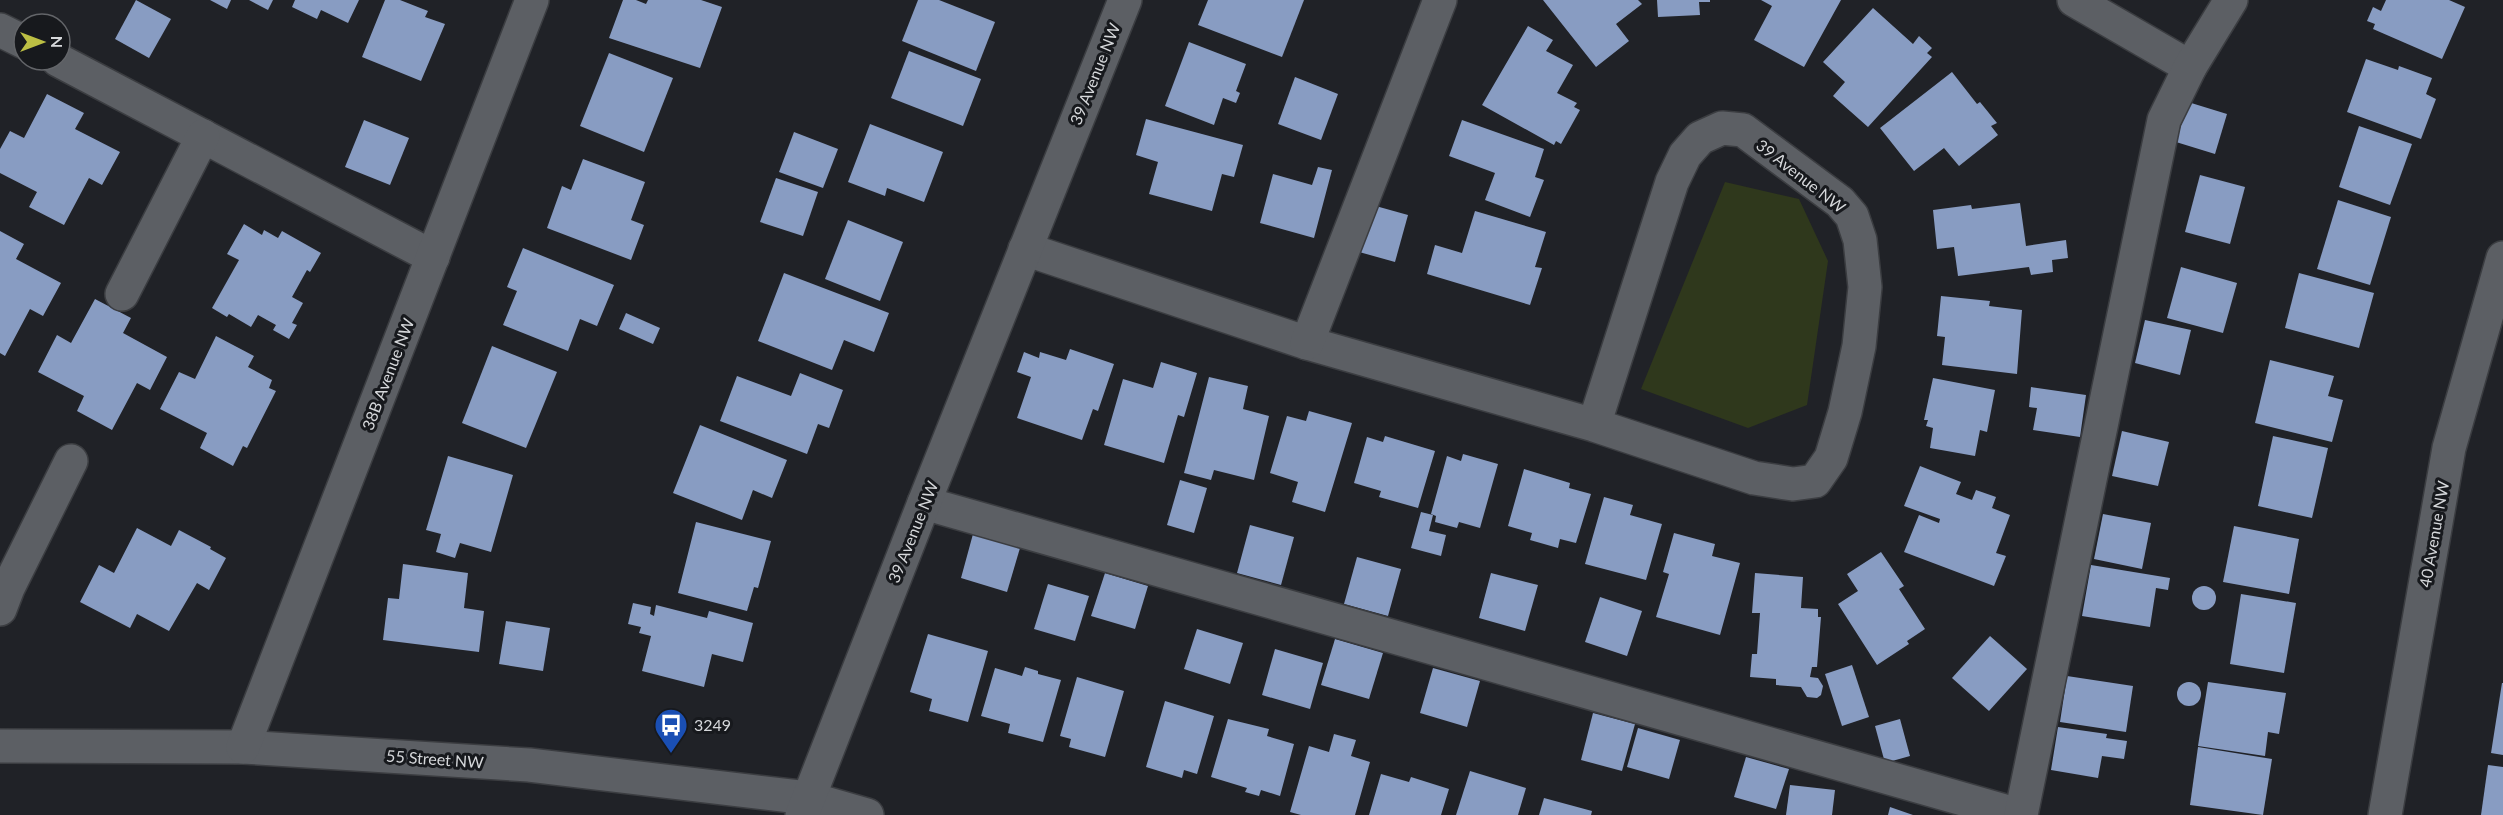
<svg xmlns="http://www.w3.org/2000/svg" width="2503" height="815" viewBox="0 0 2503 815" font-family="Lato,sans-serif">
<style>
.green{fill:#2f381c}
.building{fill:#889cc2}
.lines{fill:none;stroke-linecap:round;stroke-linejoin:round}
.minor-casing{stroke:#3b3d41;stroke-width:36}
.minor{stroke:#5c5f64;stroke-width:33}
.labels{text-anchor:middle;stroke-width:6;stroke-linejoin:round;paint-order:stroke}
.street-label{font-size:16px;fill:#d6d8db;stroke:#17191d}
.poi-label{font-size:16px;fill:#d6d8db;stroke:#17191d;text-anchor:start}
</style>
<rect width="100%" height="100%" fill="#202227"/>
<polygon class="green" points="1725,182 1799,199 1828,261 1807,405 1748,428 1641,389"/>
<g class="building">
<polygon points="136,0 171,19 149,58 115,39"/>
<polygon points="210,0 231,0 227,9"/>
<polygon points="249,0 273,0 268,10"/>
<polygon points="295,0 359,0 348,23 321,10 317,19 292,7"/>
<polygon points="385,0 400,0 428,11 425,17 445,24 421,81 362,57"/>
<polygon points="623,0 636,0 646,4 648,0 701,0 722,7 700,68 609,38"/>
<polygon points="918,0 939,0 995,22 976,71 902,41"/>
<polygon points="1208,0 1304,0 1282,57 1198,25"/>
<polygon points="1543,0 1638,0 1642,4 1616,24 1629,41 1596,67"/>
<polygon points="1657,0 1710,0 1710,2 1699,2 1700,15 1658,17"/>
<polygon points="1761,0 1841,0 1804,67 1754,40 1772,6"/>
<polygon points="2386,0 2449,0 2465,7 2442,59 2373,29 2375,24 2367,21 2373,7 2381,11"/>
<polygon points="1873,8 1913,44 1919,36 1932,48 1927,53 1932,57 1868,127 1833,96 1845,82 1823,62"/>
<polygon points="1528,26 1553,40 1546,51 1573,65 1557,93 1577,103 1574,107 1580,110 1561,144 1556,141 1554,145 1482,105"/>
<polygon points="1189,42 1246,64 1236,91 1240,93 1236,103 1223,98 1214,125 1165,106"/>
<polygon points="909,51 981,79 963,126 891,98"/>
<polygon points="609,53 673,78 644,152 580,126"/>
<polygon points="2366,59 2398,70 2399,66 2432,78 2426,94 2436,99 2421,139 2347,112"/>
<polygon points="1952,72 1977,104 1980,102 1997,123 1991,126 1998,135 1959,166 1944,148 1914,171 1880,128"/>
<polygon points="1295,77 1338,94 1321,140 1278,124"/>
<polygon points="47,94 84,113 75,129 120,152 102,185 89,178 64,225 29,207 37,192 0,173 0,149 10,131 24,138"/>
<polygon points="2188,102 2227,114 2215,154 2176,142"/>
<polygon points="1146,119 1243,145 1234,177 1222,174 1212,211 1149,194 1158,162 1136,155"/>
<polygon points="364,120 409,138 390,185 345,167"/>
<polygon points="1462,120 1544,149 1535,177 1544,180 1530,217 1485,200 1495,173 1449,156"/>
<polygon points="870,124 943,152 924,202 887,188 885,196 848,182"/>
<polygon points="2359,126 2412,144 2390,205 2339,187"/>
<polygon points="794,132 838,149 823,188 779,172"/>
<polygon points="583,159 645,182 631,220 644,225 631,260 547,228 562,186 571,190"/>
<polygon points="1318,167 1332,170 1314,238 1260,223 1273,174 1312,185"/>
<polygon points="2200,175 2245,187 2230,244 2185,232"/>
<polygon points="776,178 818,192 803,236 760,222"/>
<polygon points="2338,200 2391,217 2370,285 2317,269"/>
<polygon points="1365,203 1408,215 1395,262 1352,250"/>
<polygon points="2020,203 2026,246 2066,240 2068,258 2052,260 2053,272 2031,275 2029,267 1958,276 1954,247 1937,249 1933,210 1971,205 1972,209"/>
<polygon points="1475,211 1546,232 1535,267 1542,268 1530,305 1427,274 1435,245 1462,253"/>
<polygon points="848,220 903,242 880,301 825,279"/>
<polygon points="244,224 262,235 264,230 278,238 282,231 321,253 310,272 307,270 292,297 303,303 292,323 297,325 289,339 273,330 276,325 258,315 251,327 229,314 227,317 212,308 239,260 227,254"/>
<polygon points="0,231 24,244 16,259 61,283 43,316 30,309 5,356 0,353"/>
<polygon points="523,248 614,285 597,326 580,319 568,351 503,325 517,291 507,287"/>
<polygon points="2181,267 2237,283 2223,333 2167,318"/>
<polygon points="784,273 889,313 874,352 844,340 832,370 758,341"/>
<polygon points="2299,273 2374,293 2359,348 2285,328"/>
<polygon points="1941,296 1990,301 1989,306 2022,310 2017,374 1942,365 1945,337 1937,336"/>
<polygon points="95,299 131,318 123,333 167,357 150,390 137,383 112,430 77,411 84,396 38,372 57,335 71,343"/>
<polygon points="626,313 660,328 653,344 619,329"/>
<polygon points="2145,320 2191,330 2180,375 2135,363"/>
<polygon points="216,336 254,356 248,367 272,380 269,388 276,391 247,448 243,446 233,466 200,448 207,433 160,409 179,372 195,379"/>
<polygon points="492,346 557,372 526,448 462,423"/>
<polygon points="1070,349 1114,364 1098,411 1093,409 1082,440 1017,418 1031,377 1017,372 1024,352 1039,358 1040,352 1066,360"/>
<polygon points="2270,360 2334,376 2328,396 2343,400 2332,442 2255,423"/>
<polygon points="1161,362 1197,373 1184,417 1178,415 1164,463 1104,445 1123,379 1153,388"/>
<polygon points="800,373 843,390 829,428 818,424 807,454 720,421 737,376 791,396"/>
<polygon points="1209,377 1248,386 1243,409 1269,416 1254,480 1214,470 1211,480 1184,473"/>
<polygon points="1933,378 1995,390 1987,432 1980,430 1975,456 1930,448 1933,428 1926,426 1928,420 1924,420"/>
<polygon points="2031,387 2086,395 2080,437 2033,430 2037,408 2029,407"/>
<polygon points="1309,411 1352,423 1325,512 1292,502 1298,482 1270,473 1287,416 1306,421"/>
<polygon points="700,425 787,460 772,498 753,490 742,520 673,493"/>
<polygon points="2122,431 2169,442 2158,486 2112,476"/>
<polygon points="1385,436 1435,451 1418,508 1379,497 1381,491 1354,483 1367,437 1383,442"/>
<polygon points="2273,436 2328,448 2312,518 2258,506"/>
<polygon points="1463,454 1498,464 1480,528 1459,522 1457,528 1435,522 1436,516 1431,514 1447,456 1461,461"/>
<polygon points="448,456 513,475 491,552 460,543 455,558 436,552 441,534 426,530"/>
<polygon points="1920,466 1961,482 1956,494 1972,500 1976,490 1996,497 1992,508 2010,515 1996,553 2006,556 1994,586 1904,552 1919,515 1939,523 1940,519 1904,506"/>
<polygon points="1524,469 1570,483 1569,488 1591,494 1576,543 1560,539 1558,548 1530,540 1532,533 1508,526"/>
<polygon points="1180,480 1207,488 1194,533 1167,525"/>
<polygon points="1604,497 1633,505 1630,515 1662,524 1646,580 1585,564"/>
<polygon points="1421,512 1433,515 1429,531 1446,535 1441,556 1411,548"/>
<polygon points="2103,514 2151,523 2142,569 2094,559"/>
<polygon points="696,522 771,541 758,588 754,587 747,611 678,593"/>
<polygon points="1250,525 1294,537 1281,585 1237,573"/>
<polygon points="2234,526 2299,539 2289,594 2223,582"/>
<polygon points="137,528 171,546 179,530 211,547 210,549 226,558 209,590 197,583 169,631 137,614 130,628 80,602 99,565 114,573"/>
<polygon points="1674,533 1715,544 1712,556 1740,563 1720,635 1656,617 1669,574 1663,572"/>
<polygon points="973,534 1020,548 1007,592 961,578"/>
<polygon points="1881,552 1904,586 1899,589 1925,629 1907,641 1909,644 1877,665 1838,604 1858,591 1847,574"/>
<polygon points="1357,557 1401,569 1388,616 1344,604"/>
<polygon points="403,564 468,573 464,608 484,611 479,652 383,640 388,598 399,599"/>
<polygon points="2091,565 2170,578 2168,590 2156,588 2150,627 2082,616"/>
<polygon points="1105,573 1148,586 1135,629 1091,616"/>
<polygon points="1491,573 1538,585 1525,631 1479,618"/>
<polygon points="1755,573 1803,577 1801,608 1818,609 1818,617 1821,617 1817,667 1812,667 1810,677 1818,678 1823,686 1821,695 1817,698 1807,697 1801,687 1776,685 1776,679 1750,677 1752,654 1757,654 1760,613 1752,613"/>
<polygon points="1048,584 1089,596 1075,641 1034,629"/>
<circle cx="2204" cy="598" r="12"/>
<polygon points="2241,594 2296,603 2284,673 2230,664"/>
<polygon points="1600,597 1642,611 1627,656 1585,642"/>
<polygon points="633,603 651,607 650,614 654,616 656,605 707,618 709,611 753,623 743,662 712,654 704,687 642,671 651,636 639,633 641,627 628,624"/>
<polygon points="506,621 550,628 543,671 499,664"/>
<polygon points="1197,629 1243,643 1230,684 1184,669"/>
<polygon points="928,634 988,651 968,722 929,711 932,699 910,692"/>
<polygon points="1990,636 2027,669 1989,711 1952,678"/>
<polygon points="1335,639 1383,653 1369,699 1321,685"/>
<polygon points="1275,649 1323,663 1310,709 1262,695"/>
<polygon points="1852,665 1869,717 1842,726 1825,674"/>
<polygon points="1025,667 1038,671 1038,674 1061,680 1043,742 1008,733 1010,724 981,716 995,668 1022,676"/>
<polygon points="1433,668 1480,681 1467,727 1420,713"/>
<polygon points="2067,676 2133,686 2126,732 2060,722"/>
<polygon points="1077,677 1124,691 1105,757 1069,747 1071,739 1060,736"/>
<circle cx="2189" cy="694" r="12"/>
<polygon points="2208,682 2286,693 2279,734 2268,732 2265,756 2198,746"/>
<polygon points="2502,683 2503,683 2503,755 2491,753"/>
<polygon points="1165,701 1214,716 1197,774 1184,770 1182,778 1146,767"/>
<polygon points="1593,713 1635,724 1622,771 1581,760"/>
<polygon points="1228,719 1269,729 1267,736 1294,744 1280,796 1261,790 1259,796 1245,792 1247,788 1211,777"/>
<polygon points="1900,719 1910,756 1885,763 1875,726"/>
<polygon points="2058,727 2107,734 2106,738 2127,741 2124,759 2102,756 2098,778 2051,770"/>
<polygon points="1638,728 1680,740 1669,779 1627,767"/>
<polygon points="1334,734 1356,740 1351,756 1370,762 1355,815 1301,815 1290,812 1309,746 1329,752"/>
<polygon points="2198,747 2272,759 2263,815 2190,805"/>
<polygon points="1746,757 1789,769 1776,809 1734,797"/>
<polygon points="2488,765 2503,767 2503,815 2481,815"/>
<polygon points="1470,771 1526,788 1518,815 1456,815"/>
<polygon points="1381,774 1409,782 1411,777 1449,789 1441,815 1369,815"/>
<polygon points="1790,785 1835,790 1832,815 1786,815"/>
<polygon points="1544,798 1592,811 1591,815 1539,815"/>
<polygon points="1890,807 1913,815 1888,815"/>
</g>
<g class="lines">
<defs>
<g id="minor">
<polyline points="2074,0 2190,67"/>
<polyline points="0,30 24,42"/>
<polyline points="58,60 433,257"/>
<polyline points="1025,249 1307,343 1594,425 1754,478 1793,484 1815,481 1831,458 1845,412 1859,346 1865,287 1860,240 1852,216 1840,202 1743,130 1722,128 1700,138 1685,155 1672,182 1594,425"/>
<polyline points="122,294 203,136"/>
<polyline points="1307,343 1440,0"/>
<polyline points="924,503 2019,815"/>
<polyline points="0,609 8,588 71,461"/>
<polyline points="0,746 243,747 529,765 808,798 867,815"/>
<polyline points="243,747 532,0"/>
<polyline points="802,815 924,503 1125,0"/>
<polyline points="2021,815 2164,120 2190,67 2231,0"/>
<polyline points="2385,815 2449,448 2503,258"/>
</g>
</defs>
<use href="#minor" class="minor-casing"/>
<use href="#minor" class="minor"/>
</g>
<defs>
<symbol id="bus-pin" viewBox="-11 -11 22 30"><path d="M0 17L-7.5 6A9.5 9.5 0 1 1 7.5 6Z" fill="#1a4fb4" stroke="#17191d"/><path d="M-5-6H5V4H4V6H2V4H-2V6H-4V4H-5ZM-3.5-4V0h7V-4ZM-3.5 1.2v1.5H-2V1.2ZM2 1.2v1.5H3.5V1.2Z" fill="#fff"/></symbol>
</defs>
<g fill-rule="evenodd">
<use href="#bus-pin" x="652" y="706" width="38" height="52"/>
</g>
<g class="labels">
<g class="street-label">
<text transform="translate(1095 74) rotate(-68)" y="6">39 Avenue NW</text>
<text transform="translate(1801 176) rotate(38)" y="6">39 Avenue NW</text>
<text transform="translate(388 374) rotate(-69)" y="6">38B Avenue NW</text>
<text transform="translate(913 532) rotate(-68)" y="6">39 Avenue NW</text>
<text transform="translate(2434 534) rotate(-80)" y="6">40 Avenue NW</text>
<text transform="translate(435 759) rotate(4)" y="6">55 Street NW</text>
</g>
<g class="poi-label">
<text x="694" y="731">3249</text>
</g>
</g>
<g transform="translate(42 42) rotate(90)"><circle r="28" fill="#17191d" stroke="#636569" stroke-width="1.5"/>
<path d="M0-4.5L10 22L0 15L-10 22Z" fill="#bcbf44"/>
<text y="-9" font-size="16" font-weight="bold" text-anchor="middle" fill="#d6d8db">N</text>
</g>
</svg>
